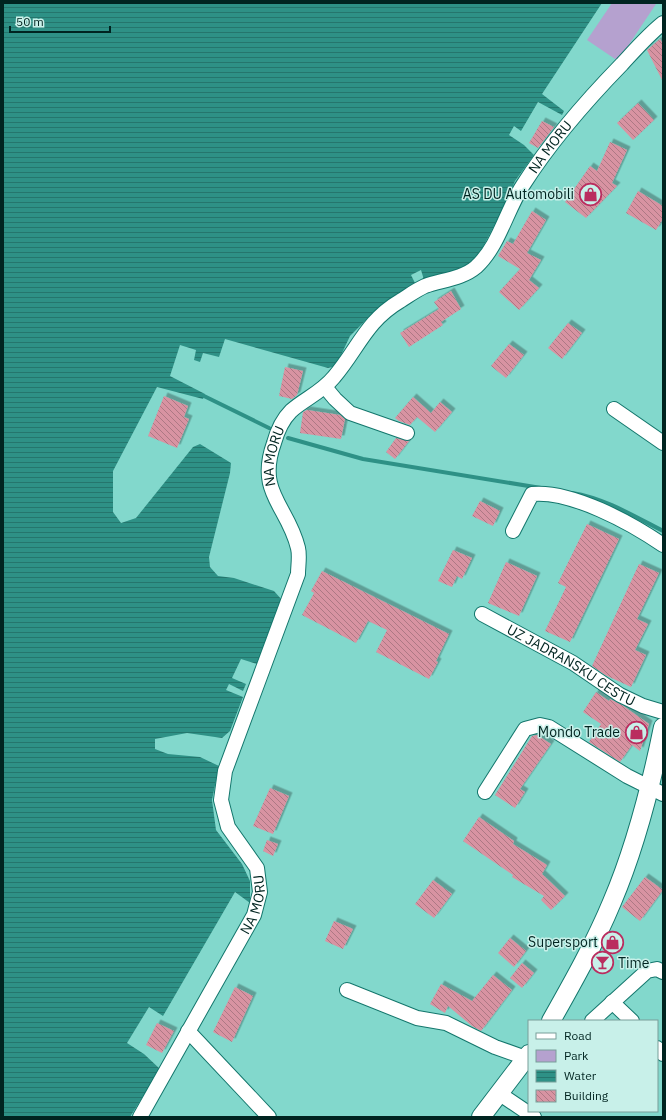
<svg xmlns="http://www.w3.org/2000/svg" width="666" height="1120" viewBox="0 0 666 1120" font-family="'IBM Plex Sans',sans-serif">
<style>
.green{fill:#b5a1cf}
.water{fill:url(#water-rules)}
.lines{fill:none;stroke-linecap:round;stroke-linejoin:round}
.stream{stroke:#2e9186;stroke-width:4}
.building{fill:url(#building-back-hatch);filter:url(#shadow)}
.minor-casing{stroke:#13766c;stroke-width:16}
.major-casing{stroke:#13766c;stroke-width:20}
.minor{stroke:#fff;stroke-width:14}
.major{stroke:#fff;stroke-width:18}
.labels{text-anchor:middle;stroke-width:3;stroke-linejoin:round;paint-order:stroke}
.street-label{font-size:14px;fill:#002420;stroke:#c8f0e9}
.poi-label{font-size:14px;fill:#002420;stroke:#c8f0e9;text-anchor:end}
</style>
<defs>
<pattern id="water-rules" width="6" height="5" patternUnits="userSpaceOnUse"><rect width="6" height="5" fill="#2e9186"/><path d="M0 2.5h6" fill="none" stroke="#25766d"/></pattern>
<pattern id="building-back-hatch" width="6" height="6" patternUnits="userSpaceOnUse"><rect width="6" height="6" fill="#d893a2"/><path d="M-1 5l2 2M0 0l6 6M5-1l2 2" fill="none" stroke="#ad7884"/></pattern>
<filter id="shadow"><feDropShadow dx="3.5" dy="-3.5" stdDeviation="0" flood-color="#0004"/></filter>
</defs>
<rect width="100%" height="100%" fill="#82d8cc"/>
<polygon class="green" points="612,3 656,4 618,61 587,40"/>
<polygon class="water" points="3,3 602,3 542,94 564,111 562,115 538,102 521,131 514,126 509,135 524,145 534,155 515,181 502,211 477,258 457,272 424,280 421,270 411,275 415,283 377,309 350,336 336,366 328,368 225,339 219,357 203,353 200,362 194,360 196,350 180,345 170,376 205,394 203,399 157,387 113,471 113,512 121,523 136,518 193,447 200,444 231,463 230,473 209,557 210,567 218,576 234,578 274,591 282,600 257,664 241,659 232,678 246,684 243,691 229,684 226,690 243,697 230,731 222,738 187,733 155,739 155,749 168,754 200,757 219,766 212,800 216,830 242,864 250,881 250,903 235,892 163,1016 149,1007 127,1043 144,1054 160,1069 130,1117 3,1117"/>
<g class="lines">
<g class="stream">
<polyline points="204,396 269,428"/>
<polyline points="288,438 363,459 541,488"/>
<path d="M572,493C604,498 634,516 663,531"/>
</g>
</g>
<g class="building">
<polygon points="660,39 663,44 663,82 647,50"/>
<polygon points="638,103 654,120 633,140 617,123"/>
<polygon points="542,121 554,127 538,148 529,143"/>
<polygon points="610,142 627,150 612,183 617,186 586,218 565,202 590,166 597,171"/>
<polygon points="638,191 663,206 663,219 656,230 626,213"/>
<polygon points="532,211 546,220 527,253 541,260 529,280 539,288 519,310 499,292 520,269 498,256 507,241 513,244"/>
<polygon points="451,291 461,309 441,322 443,325 409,347 400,333 439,309 434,302"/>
<polygon points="568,323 582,333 562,359 548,348"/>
<polygon points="509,344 524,355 506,378 491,366"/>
<polygon points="285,367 303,371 297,395 292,399 279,396"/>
<polygon points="164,396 188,406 184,417 189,419 177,448 148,436"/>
<polygon points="413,397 431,413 440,402 452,412 435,432 417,417 410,425 399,421 395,418"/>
<polygon points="307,410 340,415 345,419 341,439 300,433 303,412"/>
<polygon points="396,438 409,441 395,459 386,452"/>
<polygon points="480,501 500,511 493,526 472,516"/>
<polygon points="587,524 619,539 570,642 545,631 566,587 558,583"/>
<polygon points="453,550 472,558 462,579 457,576 452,587 438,581"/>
<polygon points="506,562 537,576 519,616 488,603"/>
<polygon points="639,564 659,573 637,619 648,624 635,650 646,655 631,687 605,675 592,666"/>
<polygon points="322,571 449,634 436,661 438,662 429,679 376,652 387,630 368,621 356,643 302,615 314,593 311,591"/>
<polygon points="596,692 609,701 610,699 622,705 649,724 640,751 632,745 620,762 589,742 601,724 583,712"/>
<polygon points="537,735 551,744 520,789 525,792 515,808 495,795 532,736"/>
<polygon points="270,788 289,796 273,834 253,826"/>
<polygon points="479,817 514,841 513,844 547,865 542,874 565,896 551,910 541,900 544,896 512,877 513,875 463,841"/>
<polygon points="267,840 278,844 273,856 263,851"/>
<polygon points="645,877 663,890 640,921 622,907"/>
<polygon points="433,880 452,894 434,918 415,904"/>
<polygon points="334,921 353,929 343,949 325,941"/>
<polygon points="510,938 526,951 514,967 498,953"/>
<polygon points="522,963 534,973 522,988 510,978"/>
<polygon points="493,975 512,990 481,1031 472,1026 448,1006 445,1013 430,1004 441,984 472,1001"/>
<polygon points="235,987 253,996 232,1042 213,1032"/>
<polygon points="157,1023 174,1031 162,1053 146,1045"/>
</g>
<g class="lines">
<defs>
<g id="minor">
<polyline points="325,387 335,399 350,413 407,433"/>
<polyline points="614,409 663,443"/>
<path d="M513,531L532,494C571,490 631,523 663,545"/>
<path id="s1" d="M482,614L573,663L620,695L643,706L663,712"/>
<polyline points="485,792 525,729 540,725 549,727 627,776 663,794"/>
<polyline points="347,990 417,1018 446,1023 495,1047 526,1058"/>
<polyline points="612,1002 632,1021"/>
<polyline points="592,1021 647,971 657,969 663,972"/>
<polyline points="188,1031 269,1117"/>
<polyline points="657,1048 663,1054"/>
<polyline points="500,1094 534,1117"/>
<path id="s2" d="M140,1117L254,915L260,892L257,868L228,827L221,800L225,771L298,574C298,566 300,556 298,548C288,506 256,493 274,443C277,432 283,419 291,411C304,399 321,393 334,377C358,349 366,321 400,301C408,296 416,290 425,286C441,280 462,279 476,267C499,246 506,211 523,185C551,141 585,102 622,64C635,50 648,35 663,23"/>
</g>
<g id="major">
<path d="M551,1021C573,982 595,943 612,902C636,846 651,786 663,727"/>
<polyline points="481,1117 529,1054"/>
</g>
</defs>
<use href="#minor" class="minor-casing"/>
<use href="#major" class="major-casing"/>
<use href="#minor" class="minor"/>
<use href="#major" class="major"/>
</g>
<defs>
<symbol id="shop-ring" viewBox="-11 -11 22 22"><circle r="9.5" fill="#c8f0e9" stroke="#ba2d5f" stroke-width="1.5"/><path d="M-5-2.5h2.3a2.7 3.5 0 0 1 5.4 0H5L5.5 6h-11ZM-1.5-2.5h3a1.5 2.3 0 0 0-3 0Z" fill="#ba2d5f"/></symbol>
<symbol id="bar-ring" viewBox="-11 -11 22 22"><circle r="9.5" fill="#c8f0e9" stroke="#ba2d5f" stroke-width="1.5"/><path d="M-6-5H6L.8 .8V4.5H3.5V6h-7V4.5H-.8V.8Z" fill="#ba2d5f"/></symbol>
</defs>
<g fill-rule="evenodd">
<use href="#shop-ring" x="578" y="182" width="25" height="25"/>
<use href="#shop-ring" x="624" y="720" width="25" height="25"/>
<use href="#shop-ring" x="600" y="930" width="25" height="25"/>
<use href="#bar-ring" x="590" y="950" width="25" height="25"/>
</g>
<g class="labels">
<g class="street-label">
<text dy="5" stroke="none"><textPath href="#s2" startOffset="1154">NA MORU</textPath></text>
<text dy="5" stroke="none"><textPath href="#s2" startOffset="722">NA MORU</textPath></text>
<text dy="5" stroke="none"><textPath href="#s1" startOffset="103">UZ JADRANSKU CESTU</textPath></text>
<text dy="5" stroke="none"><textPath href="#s2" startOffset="242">NA MORU</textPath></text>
</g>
<g class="poi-label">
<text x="574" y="199">AS DU Automobili</text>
<text x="620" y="737">Mondo Trade</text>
<text x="598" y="947">Supersport</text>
<text x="618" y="968" text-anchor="start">Time</text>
</g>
</g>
<rect width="666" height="1120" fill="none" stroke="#002420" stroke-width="8"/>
<rect x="528" y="1020" width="130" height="92" fill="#c8f0e9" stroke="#789e99"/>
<rect x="536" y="1033" width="20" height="6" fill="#ffffff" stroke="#789e99"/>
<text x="564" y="1040" font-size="12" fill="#002420">Road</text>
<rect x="536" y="1050" width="20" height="12" fill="#b5a1cf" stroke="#789e99"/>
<text x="564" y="1060" font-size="12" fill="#002420">Park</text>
<rect x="536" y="1070" width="20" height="12" fill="url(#water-rules)" stroke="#789e99"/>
<text x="564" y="1080" font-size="12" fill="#002420">Water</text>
<rect x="536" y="1090" width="20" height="12" fill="url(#building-back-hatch)" stroke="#789e99"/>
<text x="564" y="1100" font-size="12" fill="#002420">Building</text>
<path d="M10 26v6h100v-6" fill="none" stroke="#002420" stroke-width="2"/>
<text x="16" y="26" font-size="12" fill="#002420" stroke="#c8f0e9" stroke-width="3" paint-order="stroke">50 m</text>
</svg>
